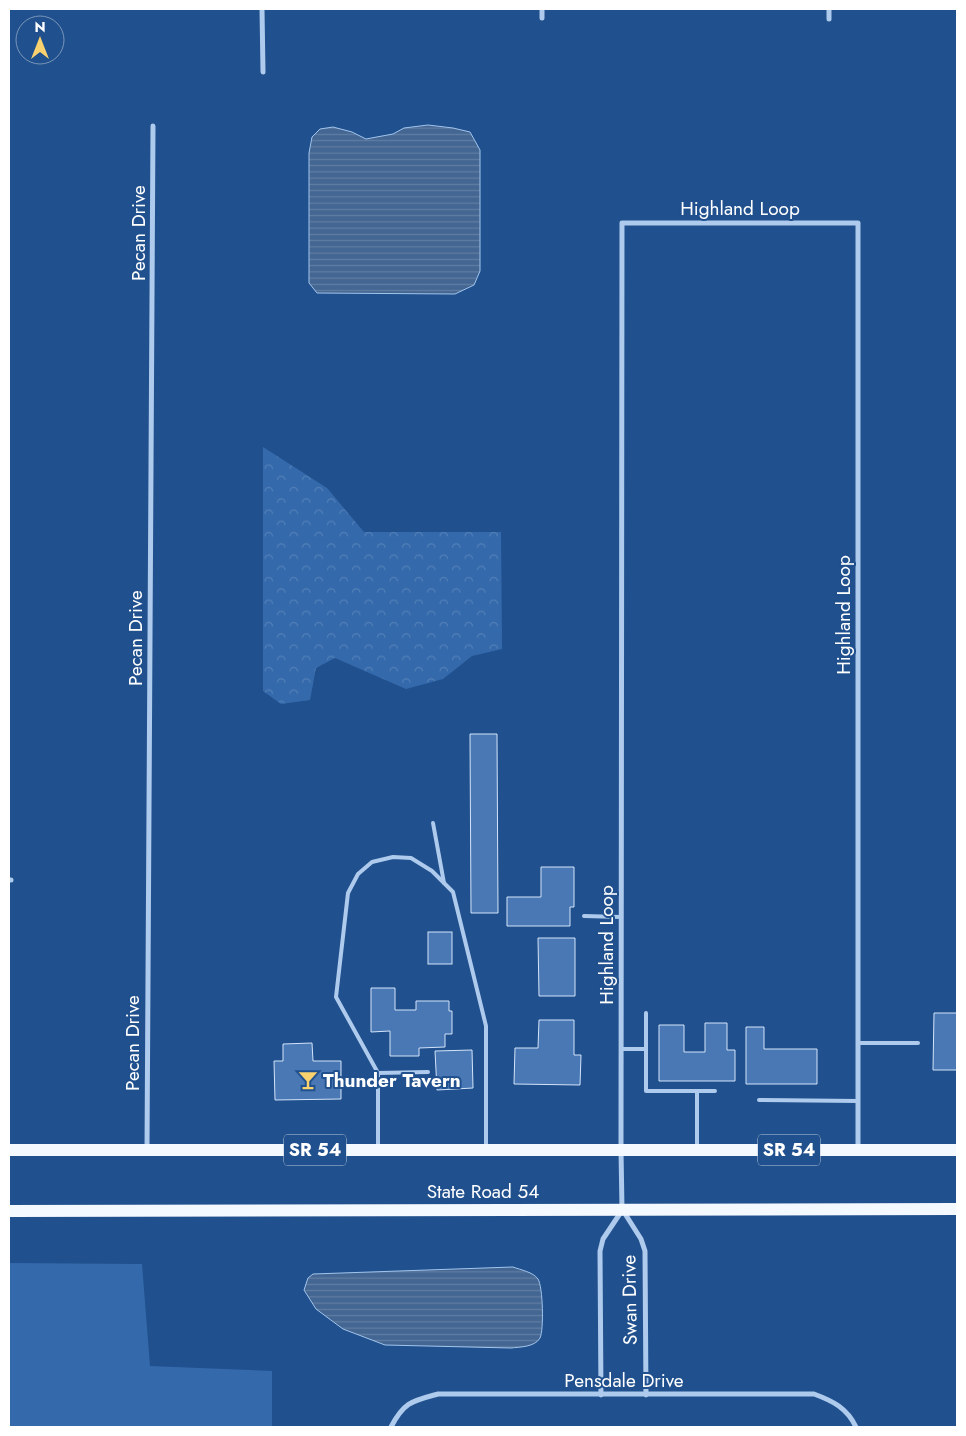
<svg xmlns="http://www.w3.org/2000/svg" width="966" height="1436" viewBox="0 0 966 1436" font-family="Jost,sans-serif">
<style>
.grass{fill:#3469ab}
.forest{fill:url(#forest-crowns)}
.water{fill:url(#water-rules);stroke:#a2c5ed}
.building{fill:#4978b5;stroke:#d3e4f9}
.lines{fill:none;stroke-linecap:round;stroke-linejoin:round}
.lane{stroke:#aecaec;stroke-width:4}
.street{stroke:#aecaec;stroke-width:5}
.primary{stroke:#f4f8ff;stroke-width:12}
.labels{text-anchor:middle;stroke-width:4;stroke-linejoin:round;paint-order:stroke}
.shield{fill:#20508d;stroke:#bccadd;stroke-width:1}
.shield-label{font-size:18px;font-weight:bold;fill:#fff}
.street-label{font-size:19px;fill:#fff;stroke:#20508d}
.poi-label{font-size:19px;font-weight:bold;fill:#fff;stroke:#20508d;text-anchor:start}
</style>
<defs>
<pattern id="forest-crowns" width="20" height="18" patternUnits="userSpaceOnUse" patternTransform="scale(1.25)"><rect width="20" height="18" fill="#3469ab"/><path d="M2 6a3 3 0 1 1 6 0M12 15a3 3 0 1 1 6 0" fill="none" stroke="#5280b8"/></pattern>
<pattern id="water-rules" width="6" height="5" patternUnits="userSpaceOnUse" patternTransform="scale(1.25)"><rect width="6" height="5" fill="#446692"/><path d="M0 2.5h6" fill="none" stroke="#607da2"/></pattern>
</defs>
<rect width="100%" height="100%" fill="#20508d"/>
<polygon class="grass" points="9,1263 142,1264 150,1366 272,1371 272,1427 9,1427"/>
<polygon class="forest" points="263,447 327,488 364,532 501,532 502,649 472,656 443,679 406,689 335,658 316,668 310,700 281,704 263,691"/>
<g class="water">
<polygon points="428,125 453,128 470,132 480,150 480,271 474,285 455,294 317,293 309,283 309,153 312,137 320,129 333,127 352,132 366,139 393,134 404,128"/>
<path d="M513,1267C521,1270 533,1272 538,1279C543,1287 544,1330 540,1338C535,1347 520,1347 511,1348L385,1345L343,1329L316,1309L304,1290L308,1278L313,1274Z"/>
</g>
<g class="building">
<polygon points="470,734 497,734 498,913 471,913"/>
<polygon points="541,867 574,867 574,907 570,907 570,926 507,926 507,897 541,897"/>
<rect x="428" y="932" width="24" height="32"/>
<polygon points="538,938 575,938 575,996 539,996"/>
<polygon points="371,988 395,988 395,1010 416,1010 416,1001 449,1001 449,1011 452,1011 452,1034 445,1034 445,1047 419,1048 419,1056 390,1056 390,1031 371,1032"/>
<polygon points="934,1013 957,1013 957,1070 933,1070"/>
<polygon points="539,1020 574,1020 574,1055 581,1055 580,1085 514,1084 515,1048 538,1048"/>
<polygon points="705,1023 727,1023 727,1050 735,1050 735,1081 659,1081 659,1025 684,1025 684,1052 705,1052"/>
<polygon points="746,1027 764,1027 764,1049 817,1049 817,1084 746,1084"/>
<polygon points="312,1043 313,1061 341,1061 341,1099 275,1100 274,1061 283,1061 283,1044"/>
<polygon points="472,1050 473,1088 437,1090 435,1051"/>
</g>
<g class="lines">
<g class="lane">
<polyline points="433,823 444,883"/>
<polyline points="584,916 621,917"/>
<polyline points="646,1013 646,1091 715,1091"/>
<polyline points="858,1043 918,1043"/>
<polyline points="621,1049 646,1049"/>
<polyline points="378,1073 428,1072"/>
<polyline points="697,1091 697,1149"/>
<polyline points="759,1100 858,1101"/>
<polyline points="378,1149 378,1073 336,997 348,893 358,874 372,862 393,857 411,858 432,871 453,892 486,1026 486,1148"/>
</g>
<g class="street">
<polyline points="262,9 263,72"/>
<polyline points="829,9 829,19"/>
<polyline points="542,18 542,9"/>
<polyline points="9,880 11,880"/>
<polyline points="147,1150 153,126"/>
<polyline points="601,1395 600,1251 603,1239 621,1212"/>
<polyline points="646,1395 645,1251 641,1239 622,1209 621,1150 622,223 858,223 858,1150"/>
<path d="M391,1427C404,1402 412,1401 438,1394H814C833,1401 847,1408 856,1427"/>
</g>
<g class="primary">
<polyline points="9,1150 957,1150"/>
<polyline points="9,1211 957,1209"/>
</g>
</g>
<defs>
<symbol id="bar-bare" viewBox="-9 -9 18 18"><path d="M-6-5H6L.8 .8V4.5H3.5V6h-7V4.5H-.8V.8Z" fill="#f9d16f" stroke="#20508d" stroke-width="2.5" paint-order="stroke"/></symbol>
</defs>
<g fill-rule="evenodd">
<use href="#bar-bare" x="294" y="1066" width="28" height="28"/>
</g>
<g class="labels">
<g class="shield">
<rect x="284" y="1134.5" width="62" height="31" rx="4"/>
<rect x="758" y="1134.5" width="62" height="31" rx="4"/>
</g>
<g class="shield-label">
<text x="315" y="1156">SR 54</text>
<text x="789" y="1156">SR 54</text>
</g>
<g class="street-label">
<text x="740" y="215">Highland Loop</text>
<text transform="translate(138 233) rotate(-90)" y="7">Pecan Drive</text>
<text transform="translate(843 615) rotate(-90)" y="7">Highland Loop</text>
<text transform="translate(135 638) rotate(-90)" y="7">Pecan Drive</text>
<text transform="translate(606 945) rotate(-90)" y="7">Highland Loop</text>
<text transform="translate(132 1043) rotate(-90)" y="7">Pecan Drive</text>
<text x="483" y="1198">State Road 54</text>
<text transform="translate(629 1300) rotate(-91)" y="7">Swan Drive</text>
<text x="624" y="1387">Pensdale Drive</text>
</g>
<g class="poi-label">
<text x="323" y="1087">Thunder Tavern</text>
</g>
</g>
<rect width="966" height="1436" fill="none" stroke="#ffffff" stroke-width="20"/>
<g transform="translate(40 40)"><circle r="24" fill="#20508d" stroke="#7996bb"/>
<path d="M0-4L9 19L0 12L-9 19Z" fill="#f9d16f"/>
<text y="-8" font-size="14" font-weight="bold" text-anchor="middle" fill="#ffffff">N</text>
</g>
</svg>
